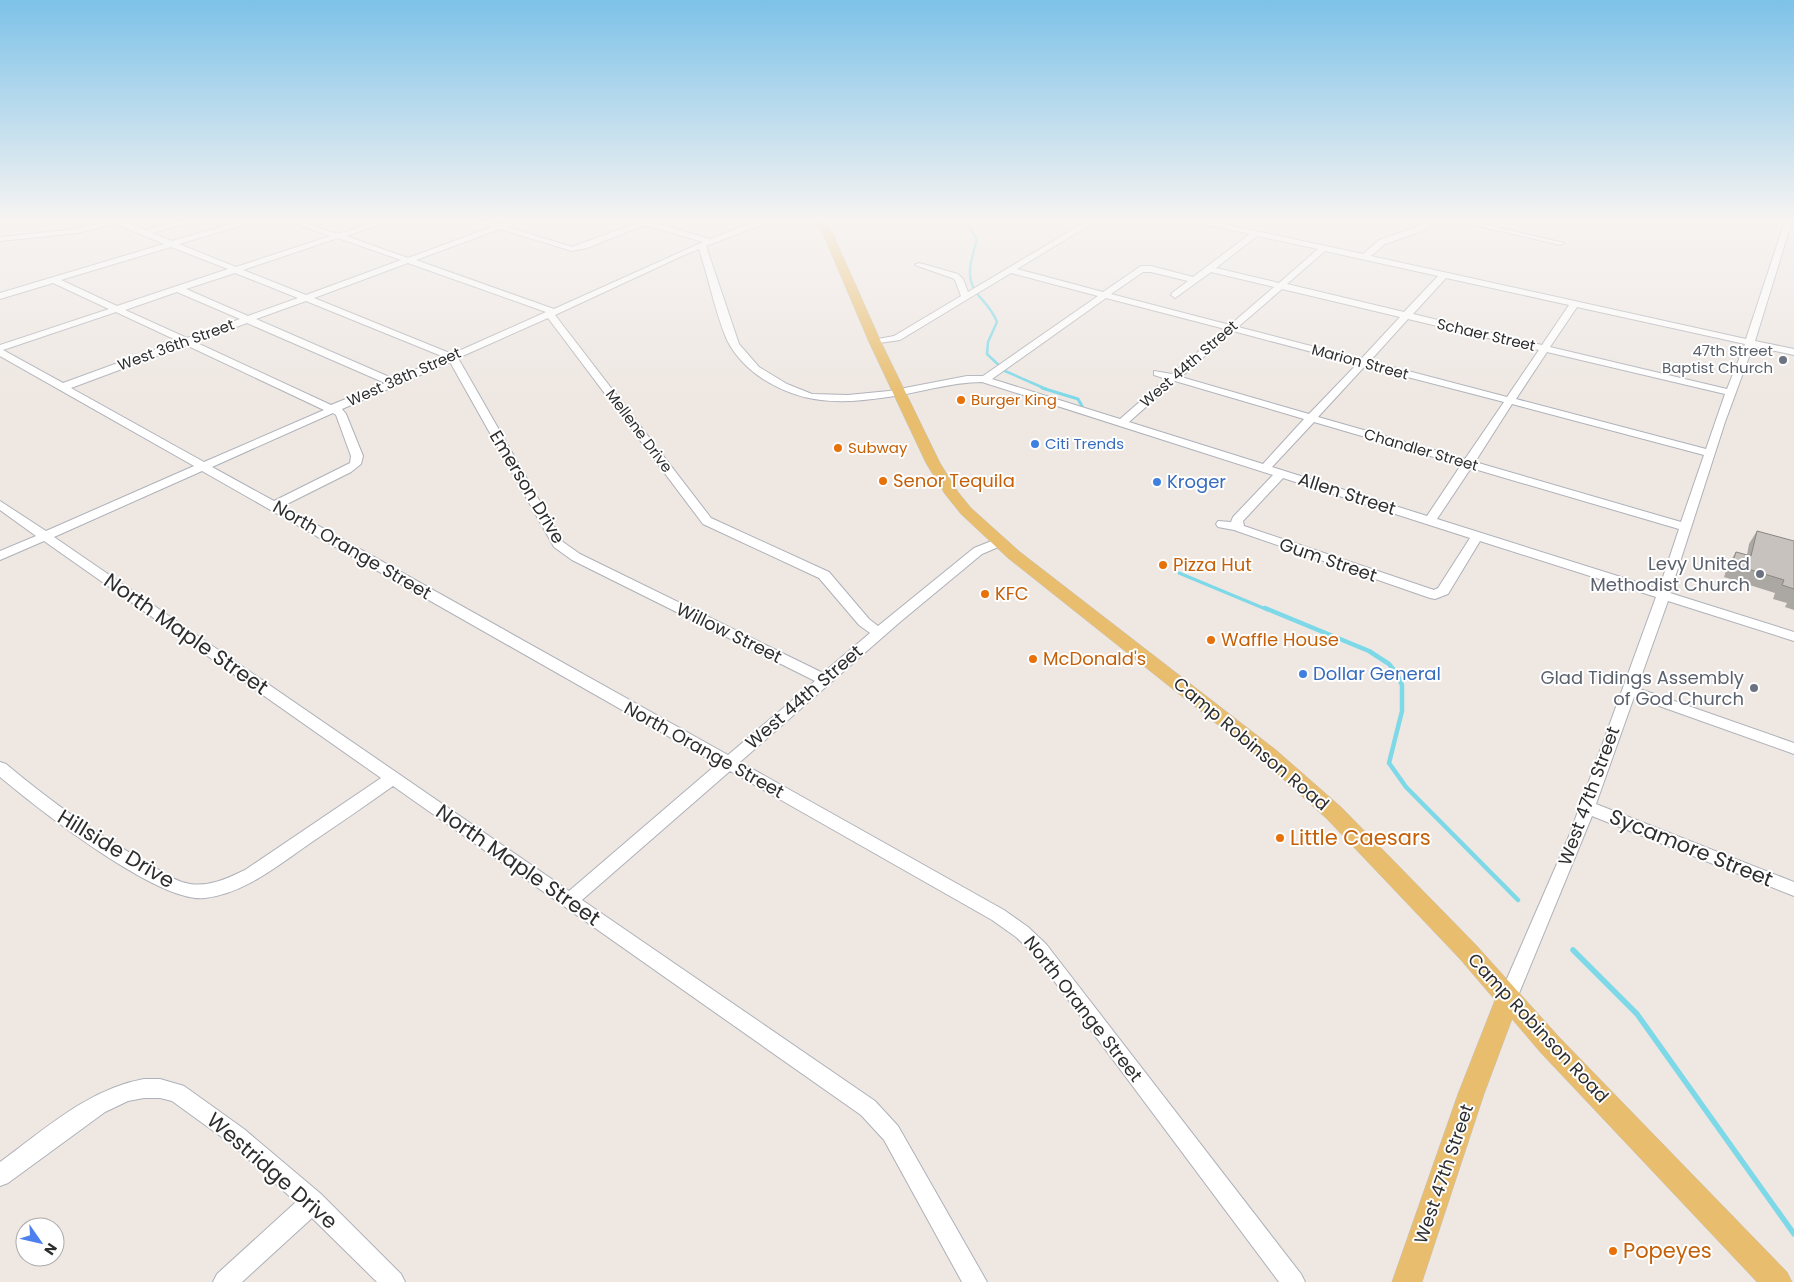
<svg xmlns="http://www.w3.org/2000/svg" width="1794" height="1282" viewBox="0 0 1794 1282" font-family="Poppins,sans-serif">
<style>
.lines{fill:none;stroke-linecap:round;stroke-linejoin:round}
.stream-far3{stroke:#7dd8e8;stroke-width:2.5}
.stream-far2{stroke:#7dd8e8;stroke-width:3}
.stream-far1{stroke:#7dd8e8;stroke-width:4.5}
.stream{stroke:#7dd8e8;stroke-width:5.5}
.minor-casing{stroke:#aeb1b9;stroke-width:2}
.major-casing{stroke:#c4c4c4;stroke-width:1}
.minor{fill:#fff;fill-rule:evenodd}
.major{fill:#e8bd6d;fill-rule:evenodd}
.wall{fill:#aba7a3}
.building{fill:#c7c2bd;stroke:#8b8884}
.worship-dot{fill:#6b7280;stroke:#fff;stroke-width:2}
.food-dot{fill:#e8710a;stroke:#fff;stroke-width:2}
.shop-dot{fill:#3f7fe0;stroke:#fff;stroke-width:2}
.labels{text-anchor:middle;stroke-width:4;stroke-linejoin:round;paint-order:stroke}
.far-street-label{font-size:15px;fill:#2e2e2e;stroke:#fff}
.far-worship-label{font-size:15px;fill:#5b616d;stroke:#fff;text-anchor:end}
.far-food-label{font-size:15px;fill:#c56008;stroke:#fff;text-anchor:start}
.far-shop-label{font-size:15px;fill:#366cbe;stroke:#fff;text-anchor:start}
.food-label{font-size:18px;fill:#c56008;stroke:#fff;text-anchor:start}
.shop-label{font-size:18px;fill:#366cbe;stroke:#fff;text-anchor:start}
.street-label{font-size:18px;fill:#2e2e2e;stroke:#fff}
.worship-label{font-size:18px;fill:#5b616d;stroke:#fff;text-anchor:end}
.near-street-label{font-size:21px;fill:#2e2e2e;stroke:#fff}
.near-food-label{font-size:21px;fill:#c56008;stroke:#fff;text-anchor:start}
</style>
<rect width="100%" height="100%" fill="#eee7e2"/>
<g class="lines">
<path class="stream-far3" d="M970,229L977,239C972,259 963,278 979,296C986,304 993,311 997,322L988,342L987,354L1005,371L1046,389"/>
<g class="stream-far2">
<polyline points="1042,388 1078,399 1082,406"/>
<polyline points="1179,573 1268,610"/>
</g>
<polyline class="stream-far1" points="1265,608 1369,651 1389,664 1397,674 1402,685 1402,711 1389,763 1406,787 1518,900"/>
<polyline class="stream" points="1573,950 1637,1014 1794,1234"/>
<defs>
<g id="minor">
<path d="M111,221H123L145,230L180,221H190V223L152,233L172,241L241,221H250V223L179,244L236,267L330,236L294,223V221C309,221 328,234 339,233C355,231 369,221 385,221V223L346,236L408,258L492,227L478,223V221C485,221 491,223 499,224C505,224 512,221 519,221V223L508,227L572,247L637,223L636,221H652V222L710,239L757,221H766V223L706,246L739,344L759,367L787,384L812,394L848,395L889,391L967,376H983L1098,296L1011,273L900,340L872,344V340L894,336L961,296L955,280L952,278L915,265L919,263L958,274L963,279L968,292L1087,221H1096L1017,269L1103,292L1141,266H1151L1193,277L1250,234L1198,223V221H1209L1363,254L1379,240L1414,228L1428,221H1436L1420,232L1385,244L1371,256L1746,339L1785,221H1792L1755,341L1794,349V355L1753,346L1725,422L1670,593L1794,632V641L1668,601L1637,688L1794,743V754L1634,697L1596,804L1794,882V896L1592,816L1515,1003L1508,1005L1501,1003L1499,997L1569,836L1656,597L1480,541L1448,594L1435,599L1430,598L1234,530L1218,527L1216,524L1218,521L1231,522L1233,517L1273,475L982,382C950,382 919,393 888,397C841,404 804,405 763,379C748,369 735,356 727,340C716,315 708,276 699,249L682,256L555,315L711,518L829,572L869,619L878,626L974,548L999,538L1005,542L1003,545L982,554L900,622L740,762L1004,910L1028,927L1046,944L1301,1274L1305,1282H1279L1034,954L1016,937L992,920L730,771L582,900L875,1101L898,1126L987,1282H962L884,1140L861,1115L393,786C365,806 337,825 309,844C277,866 245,893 205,898C159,904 37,808 0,777V762L6,764C51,802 98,835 149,864C162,871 175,882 190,884C210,887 228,878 245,870L381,778L44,541L0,560V551L36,536L0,510V501L46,531L194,466L0,356V345L109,309L53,283L0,299V293L164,244L116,224L77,233L0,241V237L77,229ZM645,225L703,242L554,309L416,260L500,229L572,251L587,248ZM1257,236L1318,249L1279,283L1216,268ZM338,238L401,260L306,295L243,270ZM171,247L228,269L117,306L61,280ZM1325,251L1438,276L1404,312L1287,284ZM408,263L546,312L452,354L314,298ZM1143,272H1151L1188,281L1172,293L1171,295L1175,298L1211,272L1274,287L1230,325L1111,294ZM235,273L298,298L248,316L186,289ZM1446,278L1569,305L1542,345L1413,314ZM1282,289L1400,317L1361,359L1238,327ZM177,292L240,319L187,338L125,310ZM1106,298L1225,329L1172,374L1154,371V375L1166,379L1120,419L992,379ZM306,301L444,357L394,379L256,319ZM1577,307L1745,344L1727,389L1550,347ZM116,312L178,341L63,383L3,350ZM548,318L703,524L819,578L859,625L870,633L823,673L580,554L563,542L458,358ZM1408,319L1539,350L1507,397L1370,361ZM247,323L385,383L331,405L195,342ZM1233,331L1357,364L1309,414L1181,377ZM186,345L324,410L204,462L71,388ZM1547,352L1725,394L1706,449L1516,399ZM450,362L554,547L572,560L815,681L728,755L283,506L351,472L361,464L363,456L346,414L342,409ZM1365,366L1504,402L1465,459L1318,417ZM1175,381L1304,419L1263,464L1129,422ZM1512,404L1704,455L1681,522L1475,462ZM333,413L336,415L351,456L350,463L274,501L212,467ZM1314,422L1461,465L1427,516L1272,467ZM1471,468L1679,529L1659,589L1437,519ZM202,471L717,764L569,891L54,537ZM1283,478L1470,538L1438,588L1434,590L1244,526L1243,521Z"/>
<polygon points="1458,221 1470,221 1564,243 1560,245"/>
<path d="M144,1079H160L184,1086L244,1129L321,1194L401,1274L405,1282H377L312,1218L242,1282H213L217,1274L296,1202L230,1143L172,1101L160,1098H144L128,1101L105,1112L8,1183L0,1186V1162C44,1130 88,1089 144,1079Z"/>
</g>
<polygon id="major" points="815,221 825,221 833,234 881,342 940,463 958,492 971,508 1020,552 1276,750 1341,807 1476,945 1559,1037 1787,1272 1792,1282 1757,1282 1541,1053 1512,1019 1484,1094 1422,1282 1392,1282 1458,1094 1495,1000 1460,959 1327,819 1262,760 1008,558 961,514 945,494 926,463 869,342 823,234"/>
</defs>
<use href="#minor" class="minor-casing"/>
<use href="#major" class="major-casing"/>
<use href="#minor" class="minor"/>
<use href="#major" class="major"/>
</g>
<polygon class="wall" points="1757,531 1794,541 1794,610 1785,607 1787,603 1773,599 1775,593 1724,577 1728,565 1736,552 1747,555 1749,544"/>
<polygon class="building" points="1757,531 1794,541 1794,589 1782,585 1784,580 1732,564 1736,552 1751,556"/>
<linearGradient id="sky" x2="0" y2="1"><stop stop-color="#7dc2e8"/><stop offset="0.55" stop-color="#f7f4f2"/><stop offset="1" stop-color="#f7f4f2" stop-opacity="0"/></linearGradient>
<rect width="1794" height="400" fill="url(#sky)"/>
<g class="worship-dot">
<circle cx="1783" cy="360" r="5"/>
<circle cx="1760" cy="574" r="5"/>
<circle cx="1754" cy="688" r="5"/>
</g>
<g class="food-dot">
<circle cx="961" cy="400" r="5"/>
<circle cx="838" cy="448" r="5"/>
<circle cx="883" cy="481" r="5"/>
<circle cx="1163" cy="565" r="5"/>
<circle cx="985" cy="594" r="5"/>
<circle cx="1211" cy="640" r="5"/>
<circle cx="1033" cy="659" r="5"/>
<circle cx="1280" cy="838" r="5"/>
<circle cx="1613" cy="1251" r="5"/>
</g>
<g class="shop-dot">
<circle cx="1035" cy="444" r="5"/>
<circle cx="1157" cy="482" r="5"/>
<circle cx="1303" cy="674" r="5"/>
</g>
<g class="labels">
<g class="far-street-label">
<text transform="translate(1486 335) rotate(13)" y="5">Schaer Street</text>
<text transform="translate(176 345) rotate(-20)" y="5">West 36th Street</text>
<text transform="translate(1360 362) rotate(15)" y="5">Marion Street</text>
<text transform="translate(1189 364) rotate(-41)" y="5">West 44th Street</text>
<text transform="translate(404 377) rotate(-24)" y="5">West 38th Street</text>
<text transform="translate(639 431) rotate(53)" y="5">Mellene Drive</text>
<text transform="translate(1421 450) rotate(16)" y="5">Chandler Street</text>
</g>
<g class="far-worship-label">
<text x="1773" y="356">47th Street<tspan x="1773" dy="17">Baptist Church</tspan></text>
</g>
<g class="far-food-label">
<text x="971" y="405">Burger King</text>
<text x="848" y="453">Subway</text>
</g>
<g class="far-shop-label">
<text x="1045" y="449">Citi Trends</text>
</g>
<g class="food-label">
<text x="893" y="487">Senor Tequila</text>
<text x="1173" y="571">Pizza Hut</text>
<text x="995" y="600">KFC</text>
<text x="1221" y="646">Waffle House</text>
<text x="1043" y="665">McDonald's</text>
</g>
<g class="shop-label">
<text x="1167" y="488">Kroger</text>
<text x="1313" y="680">Dollar General</text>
</g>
<g class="street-label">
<text transform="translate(527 487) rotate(59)" y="6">Emerson Drive</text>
<text transform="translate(1347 494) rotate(18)" y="6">Allen Street</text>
<text transform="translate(352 550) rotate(30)" y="6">North Orange Street</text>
<text transform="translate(1328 560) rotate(19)" y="6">Gum Street</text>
<text transform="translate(729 633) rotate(26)" y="6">Willow Street</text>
<text transform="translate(804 697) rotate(-41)" y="6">West 44th Street</text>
<text transform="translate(1251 744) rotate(40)" y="6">Camp Robinson Road</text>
<text transform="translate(704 750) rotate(29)" y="6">North Orange Street</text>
<text transform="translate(1589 796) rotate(-70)" y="6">West 47th Street</text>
<text transform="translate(1083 1009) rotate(52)" y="6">North Orange Street</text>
<text transform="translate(1538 1028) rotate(47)" y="6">Camp Robinson Road</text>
<text transform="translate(1444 1174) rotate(-71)" y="6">West 47th Street</text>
</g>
<g class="worship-label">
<text x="1750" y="570">Levy United<tspan x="1750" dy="21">Methodist Church</tspan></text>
<text x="1744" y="684">Glad Tidings Assembly<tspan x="1744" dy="21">of God Church</tspan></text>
</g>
<g class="near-street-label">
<text transform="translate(186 634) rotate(35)" y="7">North Maple Street</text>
<text transform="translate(1691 848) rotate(22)" y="7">Sycamore Street</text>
<text transform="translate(116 849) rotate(31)" y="7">Hillside Drive</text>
<text transform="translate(518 865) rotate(35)" y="7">North Maple Street</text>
<text transform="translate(272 1171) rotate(41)" y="7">Westridge Drive</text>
</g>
<g class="near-food-label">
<text x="1290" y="845">Little Caesars</text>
<text x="1623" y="1258">Popeyes</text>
</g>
</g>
<g transform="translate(40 1242) rotate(124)"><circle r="24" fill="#ffffff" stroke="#ababab"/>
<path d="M0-4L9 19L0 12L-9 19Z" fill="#4e7fee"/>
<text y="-8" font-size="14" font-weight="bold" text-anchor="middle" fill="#2e2e2e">N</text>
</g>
</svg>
